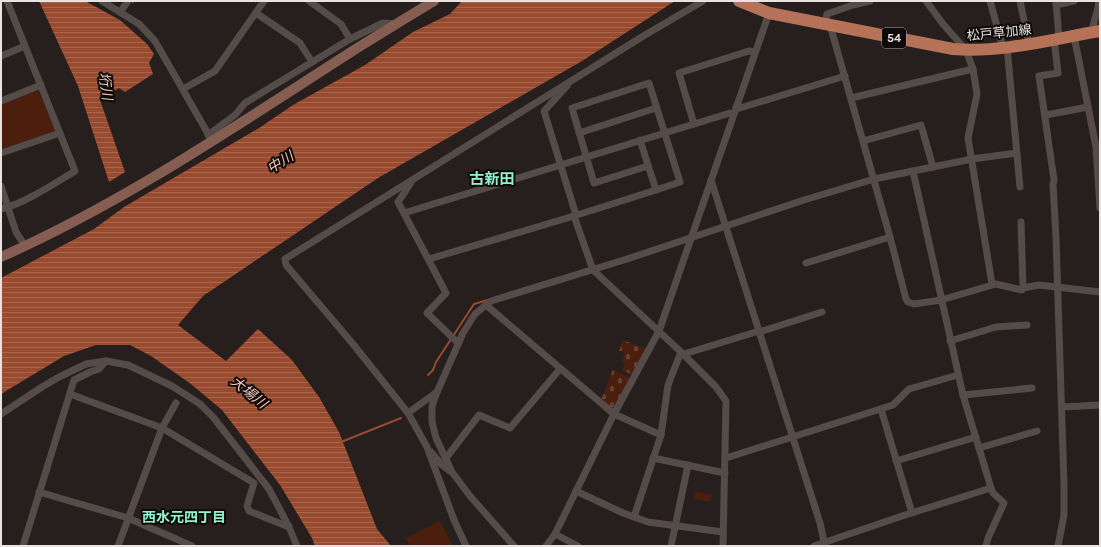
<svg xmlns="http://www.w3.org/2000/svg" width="1101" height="547" viewBox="0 0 1101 547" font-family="Karla,'Noto Sans JP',sans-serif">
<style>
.cemetery{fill:url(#cemetery-stones)}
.park{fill:#4b1e0e}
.water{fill:url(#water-rules)}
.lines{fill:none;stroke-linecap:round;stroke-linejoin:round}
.stream{stroke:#994b30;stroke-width:2}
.street{stroke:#554c49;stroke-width:7}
.secondary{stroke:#855e51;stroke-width:10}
.primary{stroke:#b67159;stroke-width:12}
.labels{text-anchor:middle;stroke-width:4;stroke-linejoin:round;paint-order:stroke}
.shield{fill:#0d0a09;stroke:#a6a2a0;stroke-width:1}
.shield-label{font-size:12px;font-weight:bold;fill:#e8e3e1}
.street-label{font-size:13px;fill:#e8e3e1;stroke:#0d0a09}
.water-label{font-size:14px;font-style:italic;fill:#f7caba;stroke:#0d0a09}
.neighbourhood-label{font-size:14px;font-weight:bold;fill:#93f0d1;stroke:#0d0a09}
.quarter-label{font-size:15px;font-weight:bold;fill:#93f0d1;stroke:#0d0a09}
</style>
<defs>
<pattern id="cemetery-stones" width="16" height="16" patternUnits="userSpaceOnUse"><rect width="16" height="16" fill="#4b1e0e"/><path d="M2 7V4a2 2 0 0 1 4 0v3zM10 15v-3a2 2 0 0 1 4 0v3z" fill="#653f31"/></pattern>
<pattern id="water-rules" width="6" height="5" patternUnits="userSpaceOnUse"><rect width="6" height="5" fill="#994b30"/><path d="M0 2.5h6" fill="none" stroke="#a7654e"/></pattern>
</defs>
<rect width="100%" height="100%" fill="#261f1d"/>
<g class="cemetery">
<polygon points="623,340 646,349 632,375 622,370 625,364 622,362 624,353 619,351"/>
<polygon points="613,369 630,378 613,409 601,400"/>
</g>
<g class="park">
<polygon points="38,90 55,129 54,132 1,149 1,105"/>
<polygon points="695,491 712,495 710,502 693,499"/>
<polygon points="440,521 453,546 410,546 406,538"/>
</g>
<g class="water">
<polygon points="39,1 85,1 120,20 147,44 154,54 149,63 153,74 125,92 119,88 100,100 125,172 109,182 78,86"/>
<polygon points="462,1 675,1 582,61 378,178 203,296 178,325 226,361 258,329 292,360 319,397 339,432 377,529 391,546 315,546 312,538 280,485 222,410 191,384 151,356 130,345 96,345 64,356 1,394 1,278 94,229 124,207 259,128 293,105 365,65 413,32 450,14"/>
</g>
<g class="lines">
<g class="stream">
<polyline points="133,2 134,1"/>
<polyline points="428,375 433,370 436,362 474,304 488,300"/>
<polyline points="341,442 401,418"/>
</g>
<g class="street">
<polyline points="102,1 139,24 155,41 211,139"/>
<polyline points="309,1 341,24 350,39"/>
<polyline points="926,1 943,24 966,50 973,69 977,94 968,138 992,284"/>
<polyline points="990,1 1003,48"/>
<polyline points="1020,1 1029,44"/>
<polyline points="1056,1 1059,39"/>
<polyline points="1056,5 1074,1"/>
<polyline points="121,11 128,1"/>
<polyline points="256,13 300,43 312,62"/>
<polyline points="825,24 827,14 853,5 870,1"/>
<polyline points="830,25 890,237 906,299 908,302 914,304 941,300 996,284 1022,290 1023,288 1039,285 1100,292"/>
<polyline points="1091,33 1098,8 1099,1"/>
<polyline points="1074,36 1096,147 1100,208"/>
<polyline points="1054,39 1058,73 1039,76 1054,180 1053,185 1056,237 1064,484 1064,515 1058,546"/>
<polyline points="1007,47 1020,187"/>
<polyline points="1,56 25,46"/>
<polyline points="567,86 544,111 576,215"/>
<polyline points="183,89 215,71 264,1"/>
<polyline points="851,98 973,69"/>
<polyline points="1,101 41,85"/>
<polyline points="736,107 740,108 845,76"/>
<polyline points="1046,115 1088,107"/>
<polyline points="694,124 679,73 749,51 755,52"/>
<polyline points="579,133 656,108"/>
<polyline points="208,135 235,115 245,103 350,39 383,23 396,24"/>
<polyline points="863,141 921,125 933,167"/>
<polyline points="1,153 60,133"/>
<polyline points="648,166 594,183 572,108 649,83 680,182 656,190"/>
<polyline points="913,171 963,395 991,488 993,493 1004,503 988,538 986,546"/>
<polyline points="711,180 820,523 825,546"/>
<polyline points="412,181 398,202 446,293 427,313 458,343"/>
<polyline points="1,186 16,232 25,246"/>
<path d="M1,209C24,204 55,183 75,171L7,1"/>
<polyline points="404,213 730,113 733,114"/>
<polyline points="574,216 593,270 681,352 716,387 726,401 723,546"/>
<polyline points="1021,222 1023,288"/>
<polyline points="429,259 574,216 656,190 640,140"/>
<polyline points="806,263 890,237"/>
<polyline points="486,305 614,414 661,435"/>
<polyline points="759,332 822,312"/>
<polyline points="950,341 996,327 1027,325"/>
<polyline points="684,354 759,331"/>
<polyline points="70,394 162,428 254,483 247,506 249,511 289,527"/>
<polyline points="963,395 1032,388"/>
<polyline points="1062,407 1100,405"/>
<polyline points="881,409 912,513"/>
<polyline points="408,413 437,392"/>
<polyline points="1,414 42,387 59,377 86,364 106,361 128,365 172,386 200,404 213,417 269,489 289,527 297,546"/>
<polyline points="979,448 1037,431"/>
<polyline points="431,452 442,465 450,471"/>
<polyline points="446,458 479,415 510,428 560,369"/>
<polyline points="653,458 725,473"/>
<polyline points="726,458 893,405 909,389 958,375"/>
<polyline points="896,461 976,437"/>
<polyline points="576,491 623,513 648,522 723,532"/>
<polyline points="39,492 128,518 192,546"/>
<polyline points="634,517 661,435 668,385 681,352"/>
<polyline points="555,534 578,546"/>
<polyline points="23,546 74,380 90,372 99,369 106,361"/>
<polyline points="118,546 162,428 176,403"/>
<polyline points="466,546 454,520 427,447 408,413 353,344 286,265 285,259 645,35 703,1"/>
<polyline points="514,546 470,496 452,472 436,438 432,422 432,406 437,392 463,333 475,314 491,301 627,259 804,200 874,179 972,159 1017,153"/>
<polyline points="546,546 555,534 614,414 659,331 769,13"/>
<polyline points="671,546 688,465"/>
<polyline points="814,546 902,516 991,488"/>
</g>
<path class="secondary" d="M1,257C125,202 237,125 351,52C378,35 406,18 434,1"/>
<path class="primary" d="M739,1L769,13L953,49C1003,53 1052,39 1100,31"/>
</g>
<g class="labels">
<rect class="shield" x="882" y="28" width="24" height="20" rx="3"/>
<g class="shield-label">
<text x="894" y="42">54</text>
</g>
<g class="street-label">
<text transform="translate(999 32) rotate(-6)" y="5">松戸草加線</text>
</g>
<g class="water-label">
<text transform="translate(106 86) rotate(82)" y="5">垳川</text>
<text transform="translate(280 162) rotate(-32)" y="5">中川</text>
<text transform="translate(249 392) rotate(39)" y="5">大場川</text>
</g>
<g class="neighbourhood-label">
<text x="184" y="522">西水元四丁目</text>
</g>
<g class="quarter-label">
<text x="492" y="184">古新田</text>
</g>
</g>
<rect width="1101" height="547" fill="none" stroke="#e8e3e1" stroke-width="4"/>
</svg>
